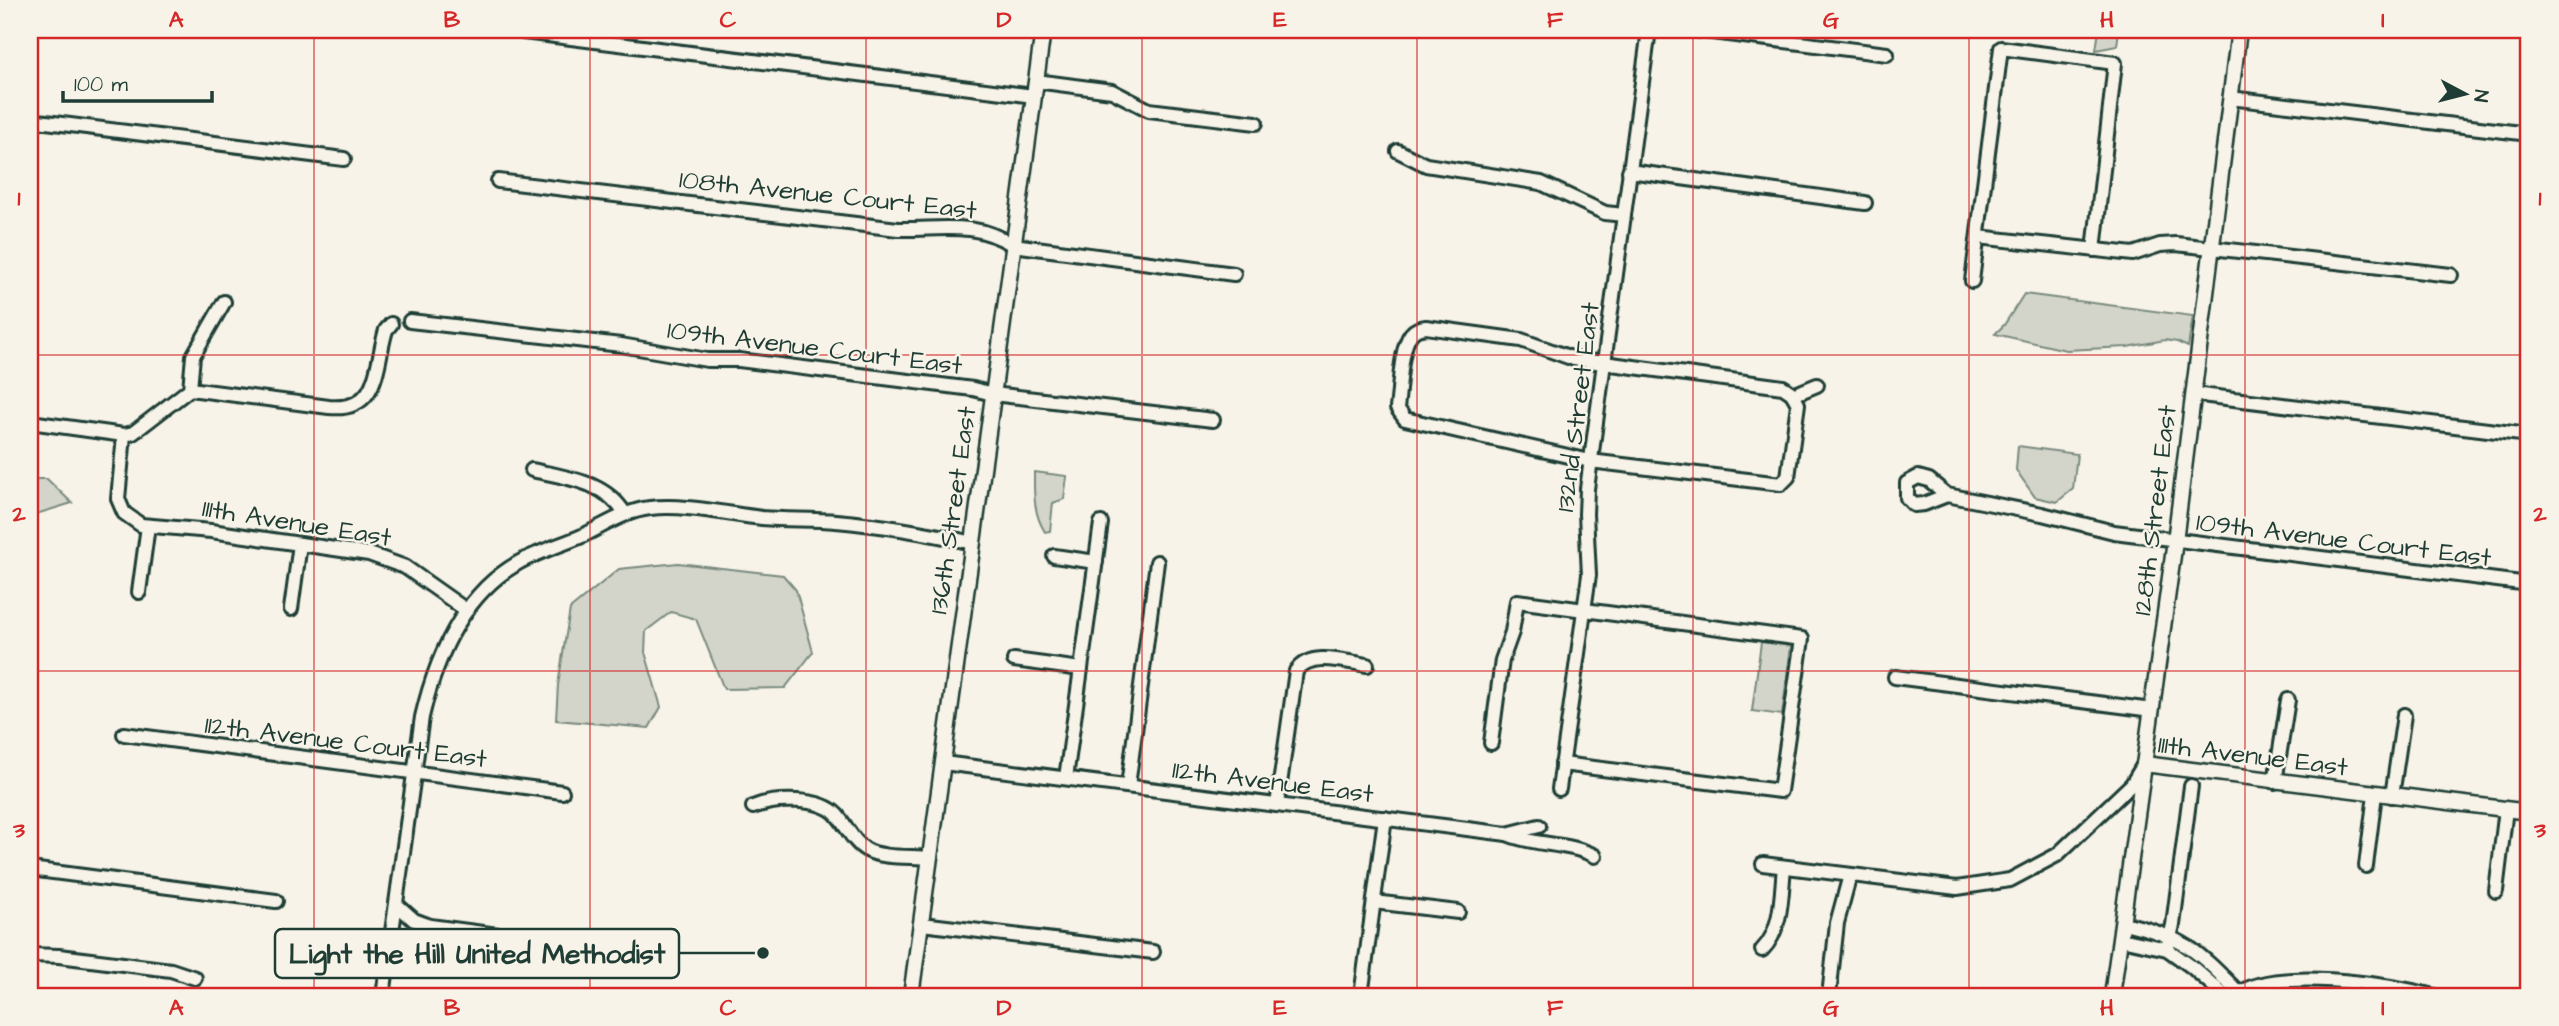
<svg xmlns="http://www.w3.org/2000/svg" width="2559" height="1026" viewBox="0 0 2559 1026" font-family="'Architects Daughter',sans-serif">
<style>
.green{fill:#d3d5ca;stroke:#79897f;stroke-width:2}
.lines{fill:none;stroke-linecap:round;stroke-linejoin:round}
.minor-casing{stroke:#1f3d34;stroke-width:18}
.tertiary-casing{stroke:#1f3d34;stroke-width:19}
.minor{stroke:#f7f3e8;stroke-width:12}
.tertiary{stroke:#f7f3e8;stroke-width:14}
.grid{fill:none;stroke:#d62828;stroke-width:2;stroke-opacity:0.55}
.labels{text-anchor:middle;stroke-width:5;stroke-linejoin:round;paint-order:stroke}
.street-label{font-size:26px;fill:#1f3d34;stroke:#f7f3e8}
.leader{fill:none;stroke:#1f3d34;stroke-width:2.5}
.callout-dot{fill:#1f3d34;stroke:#f7f3e8;stroke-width:2.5}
.callout{fill:#f7f3e8;stroke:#1f3d34;stroke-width:2.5}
.callout-label{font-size:28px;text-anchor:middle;font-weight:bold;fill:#1f3d34}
.neatline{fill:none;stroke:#d62828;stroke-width:2.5}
.grid-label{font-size:23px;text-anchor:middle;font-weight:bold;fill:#d62828}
</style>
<rect width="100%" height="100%" fill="#f7f3e8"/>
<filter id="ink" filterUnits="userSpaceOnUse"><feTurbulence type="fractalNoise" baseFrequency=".0143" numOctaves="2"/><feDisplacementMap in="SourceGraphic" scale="14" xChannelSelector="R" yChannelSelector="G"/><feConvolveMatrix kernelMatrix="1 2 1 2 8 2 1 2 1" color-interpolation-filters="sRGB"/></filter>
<g filter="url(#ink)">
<g class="green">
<polygon points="2099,30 2119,30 2117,46 2096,50"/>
<polygon points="2024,294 2193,316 2188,347 2177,342 2165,340 2127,347 2066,350 1995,334 2004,325"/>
<polygon points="2018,446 2077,454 2073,489 2057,502 2035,497 2016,470"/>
<path d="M1034,472L1067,476L1064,499L1053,503L1050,531L1045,532C1033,513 1034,493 1034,472Z"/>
<polygon points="30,479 47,479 72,503 30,516"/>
<polygon points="678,563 783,575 796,590 813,652 785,688 724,689 696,619 671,612 646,631 645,652 661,707 649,728 556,720 558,685 570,609 619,569"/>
<polygon points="1761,642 1791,646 1782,715 1752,711"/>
</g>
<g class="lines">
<defs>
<g id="minor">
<polyline points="1696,30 1887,54"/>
<polyline points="523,32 1034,96"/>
<polyline points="1036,81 1112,91 1149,110 1256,123"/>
<polyline points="2230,98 2529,134"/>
<polyline points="30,120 344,159"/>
<polyline points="1398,151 1426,165 1541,183 1605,213 1624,215"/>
<polyline points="1629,171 1865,203"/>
<path d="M498,181L898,229C941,230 973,220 1013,245L1234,274"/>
<polyline points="1978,237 2133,254 2160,245 2176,244 2451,275"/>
<polyline points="1972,281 2001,48 2115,63 2094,250"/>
<polyline points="224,302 193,356 190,389 133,433 124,435 118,499 124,513 141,525 211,531 369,554 405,567 466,610"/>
<polyline points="410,321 621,345 707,360 739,360 973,389 993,394 1213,420"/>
<path d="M1426,327L1521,340L1574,359L1783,387L1792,393L1798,404L1788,477L1781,484L1590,461L1405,419L1397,408C1400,389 1400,349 1411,334C1415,329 1419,328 1426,327Z"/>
<path d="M190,389L329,407C380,412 375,366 386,330L391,324"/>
<polyline points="2193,394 2529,435"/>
<polyline points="1793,395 1817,385"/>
<polyline points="30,422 124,435"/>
<path d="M532,470C567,478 605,481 625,514"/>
<polyline points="1947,495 1929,480 1918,477 1907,483 1907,498 1914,505 1924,504 1947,495 2042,514 2114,532 2529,584"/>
<polyline points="1054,556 1096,562"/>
<polyline points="139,592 148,526"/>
<polyline points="291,609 300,544"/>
<polyline points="1014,660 1081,669"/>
<polyline points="1895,677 2152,710"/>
<polyline points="124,734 562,792"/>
<polyline points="1491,743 1502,660 1512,632 1517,601 1802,639 1780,791 1562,764"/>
<path d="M943,763L1507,834C1535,846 1568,842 1595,856"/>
<polyline points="1066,778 1101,523"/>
<polyline points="2275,782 2288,700"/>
<polyline points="1128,786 1157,562"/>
<polyline points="1559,789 1589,575 1586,514 1587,489 1649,30"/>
<polyline points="2392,796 2404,715"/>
<path d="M1277,805L1296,671C1311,650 1345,662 1367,665"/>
<path d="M753,807C774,798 821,797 837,815C846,825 853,842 865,849C881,859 911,856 930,858"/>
<polyline points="1507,834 1539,826"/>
<polyline points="1763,864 1957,888 2010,880 2057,855 2132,784 2144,764"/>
<polyline points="2366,866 2375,794"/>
<polyline points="30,869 276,901"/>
<polyline points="2496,891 2506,809"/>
<polyline points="1374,902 1458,912"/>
<polyline points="396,904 414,920 430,926 544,941"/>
<path d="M2123,923C2183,936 2197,950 2239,993"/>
<polyline points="922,924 1153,952"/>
<polyline points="2121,939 2167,949 2192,967 2225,996"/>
<polyline points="2167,949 2173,925 2191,786"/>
<path d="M1762,950C1783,929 1781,894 1784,867"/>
<polyline points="30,955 59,956 171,970 195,978"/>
<path d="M383,996L422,717C436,657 462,595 518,563C538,552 561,545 582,536C605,525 625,511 650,508C685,504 727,514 762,518C786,520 812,519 836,521C882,525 928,533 973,543"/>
<polyline points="1361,996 1385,818"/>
<polyline points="1829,996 1837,923 1850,875"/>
<path d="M2235,996C2271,966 2389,984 2434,996"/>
</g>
<g id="tertiary">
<polyline points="2144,764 2529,812"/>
<polyline points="911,996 1043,30"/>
<polyline points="2112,996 2175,541 2239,30"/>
</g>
</defs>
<use href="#minor" class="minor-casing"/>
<use href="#tertiary" class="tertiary-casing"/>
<use href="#minor" class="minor"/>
<use href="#tertiary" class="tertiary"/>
</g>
</g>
<path class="grid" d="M314,30V996M590,30V996M866,30V996M1142,30V996M1417,30V996M1693,30V996M1969,30V996M2245,30V996M30,355H2529M30,671H2529"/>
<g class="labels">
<g class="street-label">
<text transform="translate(828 194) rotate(6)" y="9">108th Avenue Court East</text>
<text transform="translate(815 347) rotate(7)" y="9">109th Avenue Court East</text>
<text transform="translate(1577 407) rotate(-83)" y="9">132nd Street East</text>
<text transform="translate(952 510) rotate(-82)" y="9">136th Street East</text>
<text transform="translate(2154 510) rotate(-83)" y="9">128th Street East</text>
<text transform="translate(297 522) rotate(9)" y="9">111th Avenue East</text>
<text transform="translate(2344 539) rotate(7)" y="9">109th Avenue Court East</text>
<text transform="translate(346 741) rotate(7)" y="9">112th Avenue Court East</text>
<text transform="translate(2253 755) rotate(7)" y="9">111th Avenue East</text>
<text transform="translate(1273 781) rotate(7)" y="9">112th Avenue East</text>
</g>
</g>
<path class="leader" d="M763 953L679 953"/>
<circle class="callout-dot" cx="763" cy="953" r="7"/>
<rect class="callout" x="275" y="929" width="404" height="49" rx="7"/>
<g class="callout-label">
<text x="477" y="963">Light the Hill United Methodist</text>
</g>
<rect width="2559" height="1026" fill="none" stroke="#f7f3e8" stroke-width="77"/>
<g transform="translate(2465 94) rotate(97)" stroke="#f7f3e8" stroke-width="5" paint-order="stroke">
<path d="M0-5L12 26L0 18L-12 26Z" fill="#1f3d34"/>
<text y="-10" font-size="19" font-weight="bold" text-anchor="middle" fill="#1f3d34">N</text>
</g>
<path d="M63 91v10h149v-10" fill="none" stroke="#1f3d34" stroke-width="3.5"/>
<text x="74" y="91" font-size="21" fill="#1f3d34" stroke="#f7f3e8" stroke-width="5" paint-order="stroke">100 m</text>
<rect x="38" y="38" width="2482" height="950" class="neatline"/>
<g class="grid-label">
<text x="176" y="27">A</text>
<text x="452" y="27">B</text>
<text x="728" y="27">C</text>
<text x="1004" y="27">D</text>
<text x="1280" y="27">E</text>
<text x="1555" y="27">F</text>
<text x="1831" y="27">G</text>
<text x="2107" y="27">H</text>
<text x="2383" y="27">I</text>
<text x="19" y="205">1</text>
<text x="2540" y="205">1</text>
<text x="19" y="521">2</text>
<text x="2540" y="521">2</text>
<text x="19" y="837">3</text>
<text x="2540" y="837">3</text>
<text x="176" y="1015">A</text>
<text x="452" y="1015">B</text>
<text x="728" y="1015">C</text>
<text x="1004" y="1015">D</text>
<text x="1280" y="1015">E</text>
<text x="1555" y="1015">F</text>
<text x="1831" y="1015">G</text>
<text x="2107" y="1015">H</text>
<text x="2383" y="1015">I</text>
</g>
</svg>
